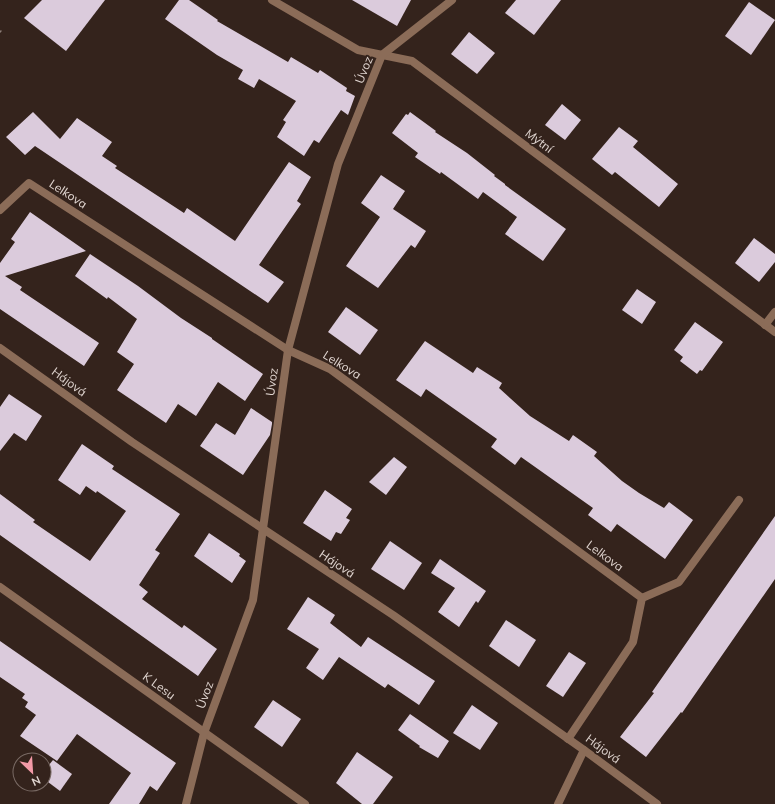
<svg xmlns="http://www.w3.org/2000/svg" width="775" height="804" viewBox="0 0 775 804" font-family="Mulish,sans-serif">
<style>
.building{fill:#dbcbdc}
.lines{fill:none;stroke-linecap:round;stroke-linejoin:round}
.path{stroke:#8c7e78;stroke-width:2.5;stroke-dasharray:3 2;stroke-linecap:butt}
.street{stroke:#8b6c58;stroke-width:8}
.labels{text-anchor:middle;stroke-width:4;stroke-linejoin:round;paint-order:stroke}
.street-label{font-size:12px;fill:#e0d5d0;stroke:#34231c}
</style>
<rect width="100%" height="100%" fill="#34231c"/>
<g class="building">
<polygon points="42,0 105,0 66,51 24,18"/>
<polygon points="179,0 189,0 218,20 217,21 288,62 291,57 318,73 320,70 347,88 346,91 355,96 348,115 341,110 319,143 314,140 304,156 277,137 286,122 283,120 296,101 259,79 254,88 238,79 243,70 217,55 165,19"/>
<polygon points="352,0 411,0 397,26"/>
<polygon points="516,0 561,0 534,35 505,13"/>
<polygon points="749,2 775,20 751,55 725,36"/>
<polygon points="469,32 495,53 477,74 451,54"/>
<polygon points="562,104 581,120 565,140 545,125"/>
<polygon points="33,112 60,139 77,118 112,142 102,156 117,166 115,168 184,213 187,208 235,241 289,162 311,177 297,201 301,204 259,265 284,282 268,303 35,146 25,155 6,137"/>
<polygon points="410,112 436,131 435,132 467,153 495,175 494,176 505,184 505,185 566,229 543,261 505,234 517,217 483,192 478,199 441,172 440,174 415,157 418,153 392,133 406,114 408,115"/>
<polygon points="619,127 638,141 633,147 678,184 659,207 615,172 612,175 592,159"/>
<polygon points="381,175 405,191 393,209 426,231 415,248 411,245 378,288 346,266 380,217 361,203"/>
<polygon points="30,212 86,251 5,276 22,287 20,290 99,343 84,366 0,309 0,263 15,242 11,239"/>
<polygon points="754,238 775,254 775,262 759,282 735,263"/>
<polygon points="90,254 138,286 181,318 212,338 212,339 263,374 245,401 218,382 196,416 178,404 166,423 117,390 134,364 117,352 137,319 108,297 107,299 75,276"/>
<polygon points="637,289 656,302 642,324 622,310"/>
<polygon points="346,307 378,330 360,355 328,332"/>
<polygon points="695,322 723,342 702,371 700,370 697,374 680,361 683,357 674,350"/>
<polygon points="425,341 473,373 477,367 502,383 499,388 530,416 569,441 573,435 597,452 594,456 622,481 639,493 664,508 669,502 693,520 665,559 617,524 611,532 588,515 593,508 521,457 515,465 491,447 497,439 426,389 421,397 396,380"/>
<polygon points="9,394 42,416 26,441 14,433 0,451 0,407"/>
<polygon points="251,408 272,422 272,424 270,435 243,475 200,446 216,423 235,435"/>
<polygon points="82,444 114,466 112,469 180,514 155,550 160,553 139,585 148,592 142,599 182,628 184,625 217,649 198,676 0,535 0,494 35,520 33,522 90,561 126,511 97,491 96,493 86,486 80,495 58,480"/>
<polygon points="394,457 407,467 386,495 369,482"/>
<polygon points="325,490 352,509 346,518 350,520 341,534 336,532 331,541 303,523"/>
<polygon points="775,516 775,579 682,713 681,712 646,757 620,737 654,693 652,692"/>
<polygon points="209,533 240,554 239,556 246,561 232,583 194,556"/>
<polygon points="390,541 422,563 404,590 371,569"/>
<polygon points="440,559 486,591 478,603 476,601 459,627 438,612 455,588 431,573"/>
<polygon points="308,597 335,615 330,623 361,647 368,637 435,681 419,705 388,684 385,688 339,657 323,680 306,668 319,649 287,629"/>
<polygon points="506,620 536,640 519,667 489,646"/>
<polygon points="0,641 176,763 157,791 150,786 139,804 109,804 131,773 77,734 57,761 20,736 36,715 25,707 28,702 22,698 25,694 0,677"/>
<polygon points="569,652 586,663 563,697 546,686"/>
<polygon points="273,700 301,719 282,747 254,727"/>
<polygon points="472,705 498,723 480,750 453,733"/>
<polygon points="410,714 449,741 438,758 419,747 420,746 398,730"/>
<polygon points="357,752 393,777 373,804 362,804 336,783"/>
<polygon points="53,760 72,774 60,791 44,779 44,771"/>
</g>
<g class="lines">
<polyline class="path" points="0,31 1,32"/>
<g class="street">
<polyline points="272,0 358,50 412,61 775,332"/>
<polyline points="0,210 29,183 288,350 330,369 642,598 633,642 568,739"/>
<polyline points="765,325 775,312"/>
<polyline points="0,348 132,442 393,615 584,750 657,804"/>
<polyline points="0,587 305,804"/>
<polyline points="642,598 679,582 739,500"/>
<polyline points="186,804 204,733 253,600 288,350 338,164 382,55 452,0"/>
<polyline points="558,804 584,750"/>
</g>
</g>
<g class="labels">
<g class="street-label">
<text transform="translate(364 70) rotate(-68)" y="4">Úvoz</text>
<text transform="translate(539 141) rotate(37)" y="4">Mýtní</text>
<text transform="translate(68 194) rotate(33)" y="4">Lelkova</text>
<text transform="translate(342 365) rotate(32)" y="4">Lelkova</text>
<text transform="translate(69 382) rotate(36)" y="4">Hájová</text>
<text transform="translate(272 382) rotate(-82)" y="4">Úvoz</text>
<text transform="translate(605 556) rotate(36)" y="4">Lelkova</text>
<text transform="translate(337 564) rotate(34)" y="4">Hájová</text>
<text transform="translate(159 686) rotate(36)" y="4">K Lesu</text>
<text transform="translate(205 695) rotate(-70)" y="4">Úvoz</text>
<text transform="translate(603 749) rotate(36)" y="4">Hájová</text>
</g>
</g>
<g transform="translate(32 772) rotate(155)"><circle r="19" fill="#34231c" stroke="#796a64"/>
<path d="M0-3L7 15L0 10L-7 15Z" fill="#f39aa7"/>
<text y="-6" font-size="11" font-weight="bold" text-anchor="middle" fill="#e0d5d0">N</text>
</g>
</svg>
